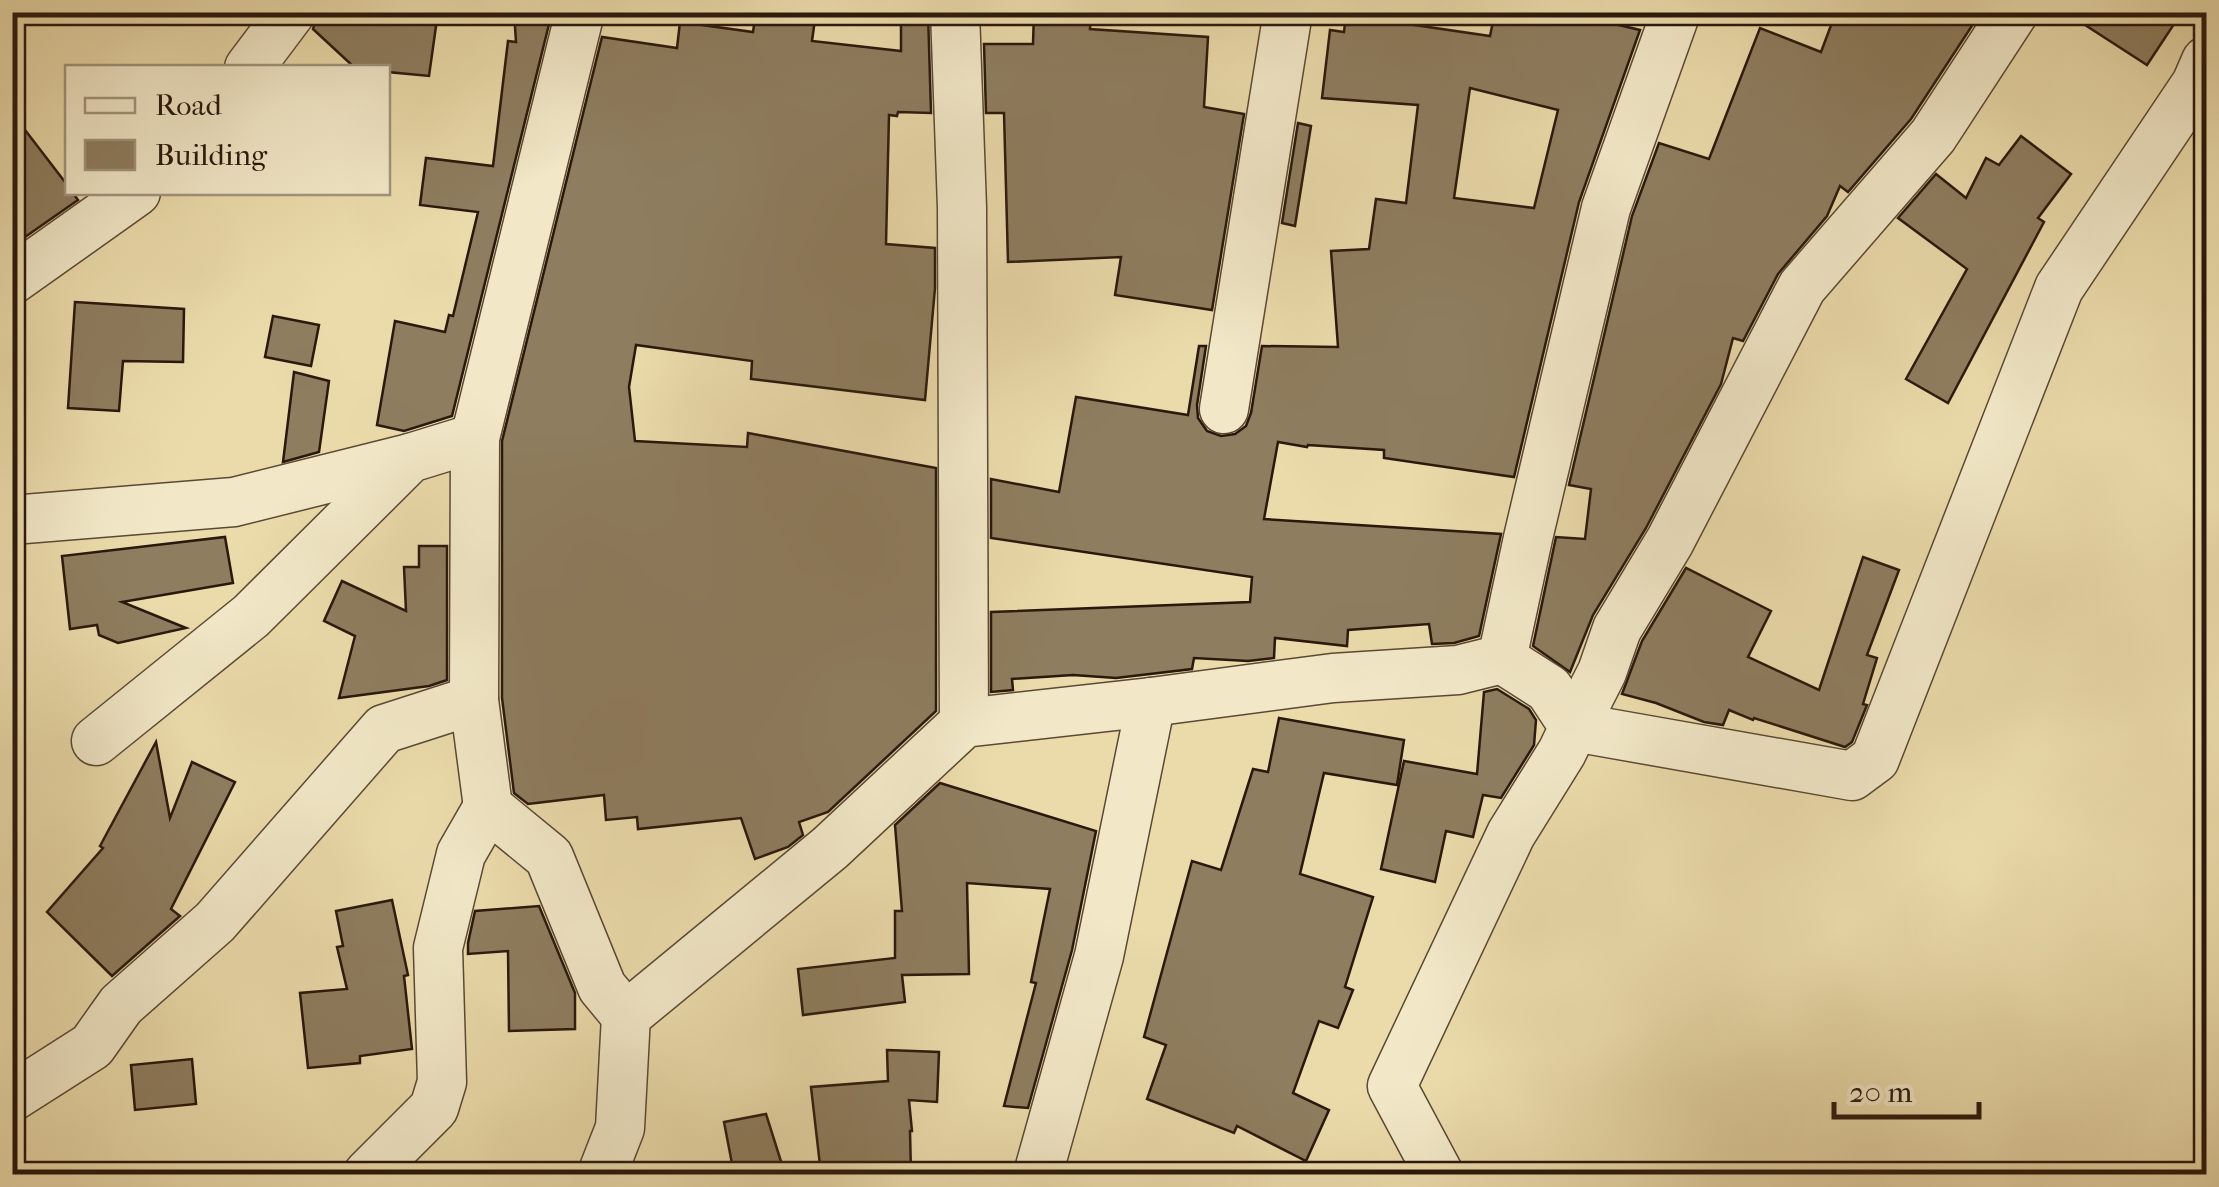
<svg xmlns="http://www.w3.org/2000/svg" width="2219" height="1187" viewBox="0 0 2219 1187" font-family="'IM FELL French Canon',serif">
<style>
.building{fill:#8e7d5f;stroke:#2a180d;stroke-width:2.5;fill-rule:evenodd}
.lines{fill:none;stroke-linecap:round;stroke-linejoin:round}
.minor-casing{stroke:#5a4934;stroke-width:51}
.minor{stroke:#f2e8c8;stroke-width:48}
</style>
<rect width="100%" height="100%" fill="#ebdbab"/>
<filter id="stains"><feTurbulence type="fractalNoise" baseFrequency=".002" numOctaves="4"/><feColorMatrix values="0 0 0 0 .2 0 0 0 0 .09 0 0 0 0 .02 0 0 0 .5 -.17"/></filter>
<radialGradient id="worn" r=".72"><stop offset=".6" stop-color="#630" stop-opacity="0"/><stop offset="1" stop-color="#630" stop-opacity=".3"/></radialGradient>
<g class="building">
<polygon points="318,12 438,12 429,76 388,72 388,68 355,68 313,29"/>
<polygon points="514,12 552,12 452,416 404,431 377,425 395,321 445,332 449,315 453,316 478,212 420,205 426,158 493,166 508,41 516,42"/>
<polygon points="756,12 816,12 812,41 901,51 901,12 928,12 931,113 898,112 897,116 889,115 886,244 935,248 935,288 925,400 751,379 752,361 636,345 629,387 635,441 747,447 748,433 936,468 936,711 828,812 799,822 803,835 788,847 755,859 741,818 638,829 637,817 606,820 604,795 528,804 514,793 502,698 502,441 602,37 677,48 680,22 753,32"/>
<polygon points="1034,12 1091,12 1090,29 1208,37 1204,107 1244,114 1212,310 1115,295 1121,257 1008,262 1004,113 986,113 984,44 1033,44"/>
<path d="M1495,12H1563L1640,30L1579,202L1514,477L1384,458V450L1308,445L1307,447L1278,442L1264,519L1501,534L1479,636L1454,643L1432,644L1429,624L1348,630L1347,646L1275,638L1274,658L1248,661L1194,658L1192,669L1116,678L1073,675L1012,679L1013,690L991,692V612L1250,602L1252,577L991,538V479L1059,492L1076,397L1188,415L1199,346H1206L1197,405L1198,418L1207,431L1221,436L1235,434L1246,426L1251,413L1262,346L1338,347L1331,251L1369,249L1376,199L1406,203L1418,105L1322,98L1330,30L1344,32L1346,15L1490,36ZM1470,88L1558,110L1534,208L1454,198Z"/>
<polygon points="1836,12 1981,12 1911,119 1848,192 1840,186 1827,216 1778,274 1743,341 1733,338 1721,384 1646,528 1593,615 1570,672 1533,646 1556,537 1585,539 1591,489 1569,485 1632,216 1659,143 1709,159 1760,28 1821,52"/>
<polygon points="2065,12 2182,12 2147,65"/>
<polygon points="12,113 68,186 68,192 72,192 78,200 12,246"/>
<polygon points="1298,123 1311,126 1295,226 1282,223"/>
<polygon points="2021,136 2071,174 2038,218 2044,222 1948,403 1906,379 1967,269 1898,218 1936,174 1966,198 1986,158 1999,165"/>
<polygon points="75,302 184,309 183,362 123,361 119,411 68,408"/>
<polygon points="273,316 319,325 311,366 265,357"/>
<polygon points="294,372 329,381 319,452 283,462"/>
<polygon points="225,537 233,583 122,602 186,628 118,643 99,635 97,625 70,629 62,556"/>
<polygon points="419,546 447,546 447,680 429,686 339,698 355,636 324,621 342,581 406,611 404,567 419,567"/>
<polygon points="1863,557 1899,570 1867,655 1877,658 1863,704 1867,705 1852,742 1845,747 1754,718 1753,720 1729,710 1723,725 1704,722 1656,703 1622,694 1642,641 1686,568 1771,611 1748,657 1819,690"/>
<polygon points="1497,689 1529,709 1536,720 1534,745 1501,798 1483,795 1473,837 1446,831 1435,882 1381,869 1404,761 1477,774 1484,692"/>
<polygon points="1279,718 1404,740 1397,785 1324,773 1300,874 1373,897 1345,987 1353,990 1338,1028 1319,1021 1293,1093 1329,1110 1306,1161 1237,1126 1234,1133 1147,1099 1166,1045 1144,1037 1192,861 1221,870 1253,769 1268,772"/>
<polygon points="156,742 170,818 192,762 235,782 171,909 180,916 112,976 47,912 103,848 100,846"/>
<polygon points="940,783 1096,831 1072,950 1028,1108 1004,1106 1036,983 1031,982 1050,889 967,883 969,974 902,975 905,1002 803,1015 798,969 895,958 895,911 902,911 895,825"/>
<polygon points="392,900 408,975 404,976 412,1049 360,1056 360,1063 308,1068 300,993 347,989 337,947 343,946 336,911"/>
<polygon points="539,906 575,993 575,1029 509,1031 508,951 468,954 468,943 475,911"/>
<polygon points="887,1050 939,1052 937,1102 909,1100 912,1131 910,1131 911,1174 821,1174 811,1087 888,1081"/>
<polygon points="192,1059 196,1104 135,1110 131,1065"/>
<polygon points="766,1114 785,1174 734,1174 724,1122"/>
</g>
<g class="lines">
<defs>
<g id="minor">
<polyline points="580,12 475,438 474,700 488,807 549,857 602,987 626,1016"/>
<polyline points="955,12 962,208 964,723"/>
<polyline points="2014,12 1933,136 1802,287 1670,541 1617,629 1602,672 1574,727 1852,776 1875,759 2059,288 2196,84 2206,61"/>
<polyline points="249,68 291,12"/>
<polyline points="12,280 136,192"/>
<polyline points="1224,409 1288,12"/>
<polyline points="12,520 234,502 410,458"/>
<polyline points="96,741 251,616 410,458 475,438"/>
<polyline points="12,1097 92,1046 121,1005 215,922 384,729 474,700"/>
<polyline points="368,1174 434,1108 442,1082 438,948 461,854 488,807"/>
<polyline points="602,1174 620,1128 626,1016 830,848 964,723 1151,702 1333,678 1458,670 1502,659 1528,538 1606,208 1676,12"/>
<polyline points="1038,1174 1099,956 1151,702"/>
<polyline points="1439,1174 1392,1086 1511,834 1562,752 1574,727 1549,689 1502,659"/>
</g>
</defs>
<use href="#minor" class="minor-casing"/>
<use href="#minor" class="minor"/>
</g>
<rect width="2219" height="1187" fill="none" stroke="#ebdbab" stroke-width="50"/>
<rect x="15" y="15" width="2189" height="1157" fill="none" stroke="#2a180d" stroke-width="5"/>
<rect x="25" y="25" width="2169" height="1137" fill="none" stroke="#2a180d" stroke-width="2.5"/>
<rect x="65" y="65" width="325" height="130" fill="#f2e8c8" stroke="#a2957d" stroke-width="2.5"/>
<rect x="85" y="98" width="50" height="15" fill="#f2e8c8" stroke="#a2957d" stroke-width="2.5"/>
<text x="155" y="115" font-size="30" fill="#2a180d">Road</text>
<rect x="85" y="140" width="50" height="30" fill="#8e7d5f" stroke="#a2957d" stroke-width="2.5"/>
<text x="155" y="165" font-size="30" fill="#2a180d">Building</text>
<path d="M1834 1102v15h145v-15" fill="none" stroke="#2a180d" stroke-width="5"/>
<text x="1849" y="1102" font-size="30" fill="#2a180d" stroke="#f2e8c8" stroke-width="8" paint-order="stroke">20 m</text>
<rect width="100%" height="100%" filter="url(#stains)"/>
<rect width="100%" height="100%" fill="url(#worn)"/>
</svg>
